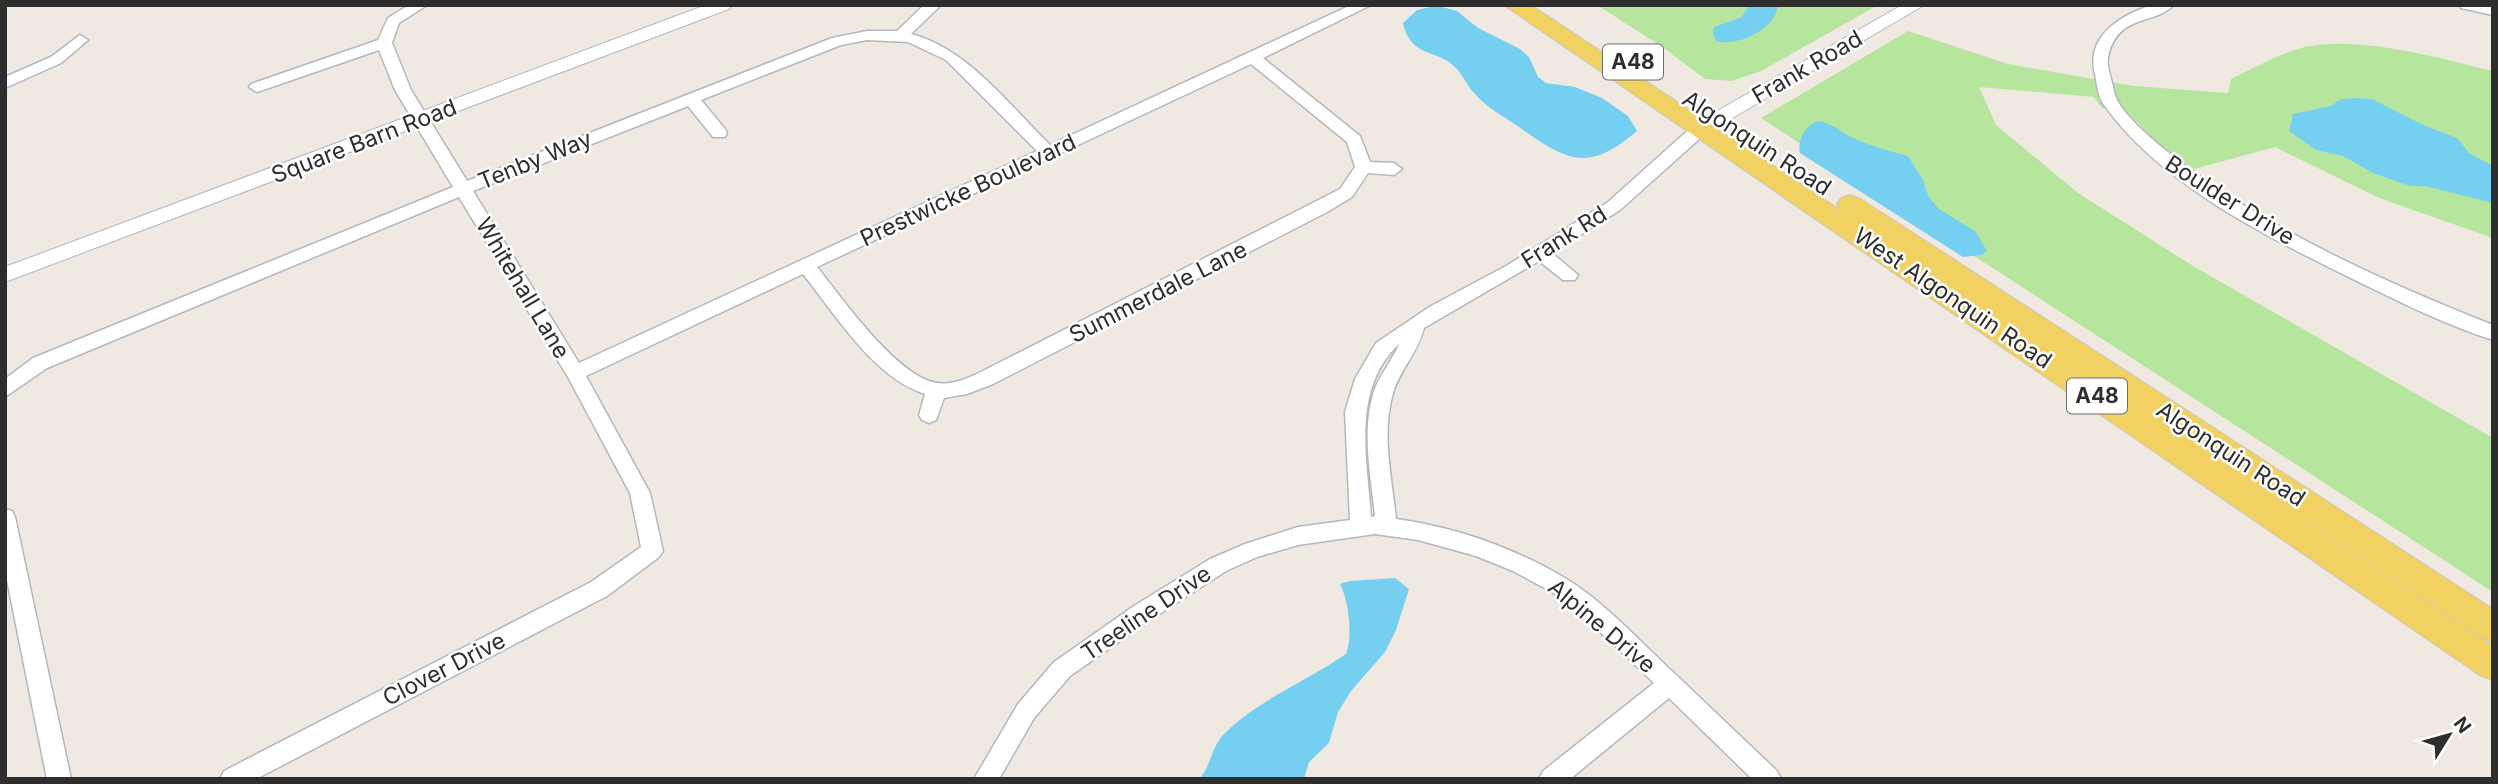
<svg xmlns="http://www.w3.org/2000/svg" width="2498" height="784" viewBox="0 0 2498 784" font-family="Inter,sans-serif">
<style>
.green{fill:#b6e59e}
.water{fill:#75cff0}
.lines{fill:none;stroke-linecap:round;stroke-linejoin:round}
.minor-casing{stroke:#b4b7c1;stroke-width:3}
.tertiary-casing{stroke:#b4b7c1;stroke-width:2}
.primary-casing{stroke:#c9c9c9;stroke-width:2}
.minor{fill:#fff;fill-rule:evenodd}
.tertiary{fill:#fff;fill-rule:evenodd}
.primary{fill:#f2d163;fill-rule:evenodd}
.labels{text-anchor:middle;stroke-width:5;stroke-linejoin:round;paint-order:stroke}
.shield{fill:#fff;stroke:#6d6d6d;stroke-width:2}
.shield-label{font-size:21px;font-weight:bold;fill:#2e2e2e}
.street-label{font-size:23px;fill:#2e2e2e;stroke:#fff}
</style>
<rect width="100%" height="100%" fill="#efe9e1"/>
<g class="green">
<polygon points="1597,5 1878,5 1761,71 1732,81 1705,79 1664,48"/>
<path d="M1908,31L2008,64L2134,86L2228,93L2231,79C2254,68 2280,53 2305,47C2359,35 2440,58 2493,71V238L2379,198L2275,147L2194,169L2156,141L2124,109L2102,108L2094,97L1979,87L1996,125L2078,193L2193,266L2493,438V592L1761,118Z"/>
</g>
<g class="water">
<path d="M1749,5H1778C1775,30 1737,47 1716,41L1713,34L1714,27L1742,17Z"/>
<path d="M1430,7H1442L1457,11L1478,28L1520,49L1529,57L1538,77L1546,83L1575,87L1602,98L1628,116L1637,131C1587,174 1566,160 1519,127C1505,117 1487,108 1476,95C1468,87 1464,77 1457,69C1438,48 1411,59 1403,23L1417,10Z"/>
<polygon points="2357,98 2372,99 2423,125 2457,138 2469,153 2493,166 2493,203 2425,186 2410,186 2373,173 2343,156 2316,150 2289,131 2293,114 2331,106 2341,99"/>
<path d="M1818,121C1833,123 1840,132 1853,138C1871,146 1889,151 1908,156L1923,180L1928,196L1939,209L1975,231L1987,251L1981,255L1963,257L1800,153C1797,140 1805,126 1818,121Z"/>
<path d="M1395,578L1409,589L1396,630L1385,652L1351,691L1338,712L1329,743L1309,762L1304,779H1199C1212,766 1210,747 1226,732C1260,699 1307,681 1346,654C1353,636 1349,602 1340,584L1350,581Z"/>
</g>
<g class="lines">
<defs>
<g id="minor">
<path d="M409,5H427L399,23L392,43L411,90L467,181L832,38L867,31H897L924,5H941L911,34C967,48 1010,106 1050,145L1351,5H1371L1263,58L1360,136L1370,162L1394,163L1402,169L1394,175L1368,173L1352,197L1329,211L993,384L967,394L944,398L936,420L929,423L922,420L919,415L925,394C875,379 835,314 803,274L586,376L650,493L663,551L659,557L607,596L256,779H220L224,771L591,582L641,547L630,493L568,377L459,197L47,368L5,397V379L33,358L453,187L395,90L379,50L263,90L257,92L249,87L251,84L378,40L388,18ZM867,40L908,42L946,60L1037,151L579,363L473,191L688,106L713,137H725L727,133L725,129L701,100L841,45ZM1251,64L1347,142L1355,167L1340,189L979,373C966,379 952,385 937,383C897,377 842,298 817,267Z"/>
<path d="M2152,5H2174C2154,25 2120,14 2109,53C2106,63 2109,70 2111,79C2113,85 2114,94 2117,100C2128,120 2155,142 2173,156C2268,230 2382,281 2493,325V340C2449,326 2406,305 2365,285C2276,241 2163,188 2104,105C2098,97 2097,84 2095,74C2085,36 2121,15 2152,5Z"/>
<polygon points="2459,5 2493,6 2493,15 2461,8"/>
<polygon points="80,35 88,40 61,63 5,88 5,77 51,57"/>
<path d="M1700,124L1708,129L1706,133L1620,210L1552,253L1578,275L1575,280H1563L1539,261L1424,328C1418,352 1400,370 1393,393C1381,434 1392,478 1396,519C1455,527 1514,548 1565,578C1598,598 1627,628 1654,654C1695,693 1736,732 1777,771L1781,779H1752L1669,698L1570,779H1539L1543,771L1654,683L1608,639L1552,592L1513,571L1476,556L1418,540L1375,534L1298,545L1257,557L1226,571L1150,620L1070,676L1034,718L999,779H974L1018,704L1054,662L1134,606L1210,559L1245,544L1298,527L1350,520L1345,412L1355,379L1376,343L1431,306L1506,266L1608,202L1694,125ZM1400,343C1393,358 1383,371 1376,386C1360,427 1371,475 1375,516L1371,517C1367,458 1351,388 1400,343Z"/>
<polygon points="5,509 12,511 15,517 71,779 47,779 5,570"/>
</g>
<g id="tertiary">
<polygon points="706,5 732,5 729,9 5,282 5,267"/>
<polygon points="1902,5 1924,5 1707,133 1693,133 1690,129 1693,125"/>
</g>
<polygon id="primary" points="1504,5 1531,5 1840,210 1837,204 1841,198 1850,195 1859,198 2493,609 2493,642 2481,637 2176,434 2493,646 2493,680 2481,676"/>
</defs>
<use href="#minor" class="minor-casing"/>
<use href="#tertiary" class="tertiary-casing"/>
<use href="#primary" class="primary-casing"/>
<use href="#minor" class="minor"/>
<use href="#tertiary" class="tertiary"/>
<use href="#primary" class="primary"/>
</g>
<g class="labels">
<g class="shield">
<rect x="1603" y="44.5" width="60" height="35" rx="5"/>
<rect x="2067" y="378.5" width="60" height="35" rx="5"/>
</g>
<g class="shield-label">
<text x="1633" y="69">A48</text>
<text x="2097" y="403">A48</text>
</g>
<g class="street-label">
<text transform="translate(1807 67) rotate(-30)" y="8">Frank Road</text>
<text transform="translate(364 141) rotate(-21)" y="8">Square Barn Road</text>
<text transform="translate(1757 143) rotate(33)" y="8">Algonquin Road</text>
<text transform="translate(535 160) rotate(-22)" y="8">Tenby Way</text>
<text transform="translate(968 190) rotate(-25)" y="8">Prestwicke Boulevard</text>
<text transform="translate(2230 200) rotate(32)" y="8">Boulder Drive</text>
<text transform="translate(1564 237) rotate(-32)" y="8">Frank Rd</text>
<text transform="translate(523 288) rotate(59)" y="8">Whitehall Lane</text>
<text transform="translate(1158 292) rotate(-27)" y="8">Summerdale Lane</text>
<text transform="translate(1953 298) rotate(34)" y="8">West Algonquin Road</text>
<text transform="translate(2231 454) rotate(33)" y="8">Algonquin Road</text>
<text transform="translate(1146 613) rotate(-34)" y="8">Treeline Drive</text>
<text transform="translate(1602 626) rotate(40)" y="8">Alpine Drive</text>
<text transform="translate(444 669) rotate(-27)" y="8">Clover Drive</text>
</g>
</g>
<rect width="2498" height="784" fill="none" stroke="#2e2e2e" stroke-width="14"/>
<g transform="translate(2449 735) rotate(53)" stroke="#ffffff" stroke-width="5" paint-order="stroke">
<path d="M0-5L12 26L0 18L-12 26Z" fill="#2e2e2e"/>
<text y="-10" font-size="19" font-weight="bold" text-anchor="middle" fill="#2e2e2e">N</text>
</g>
</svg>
